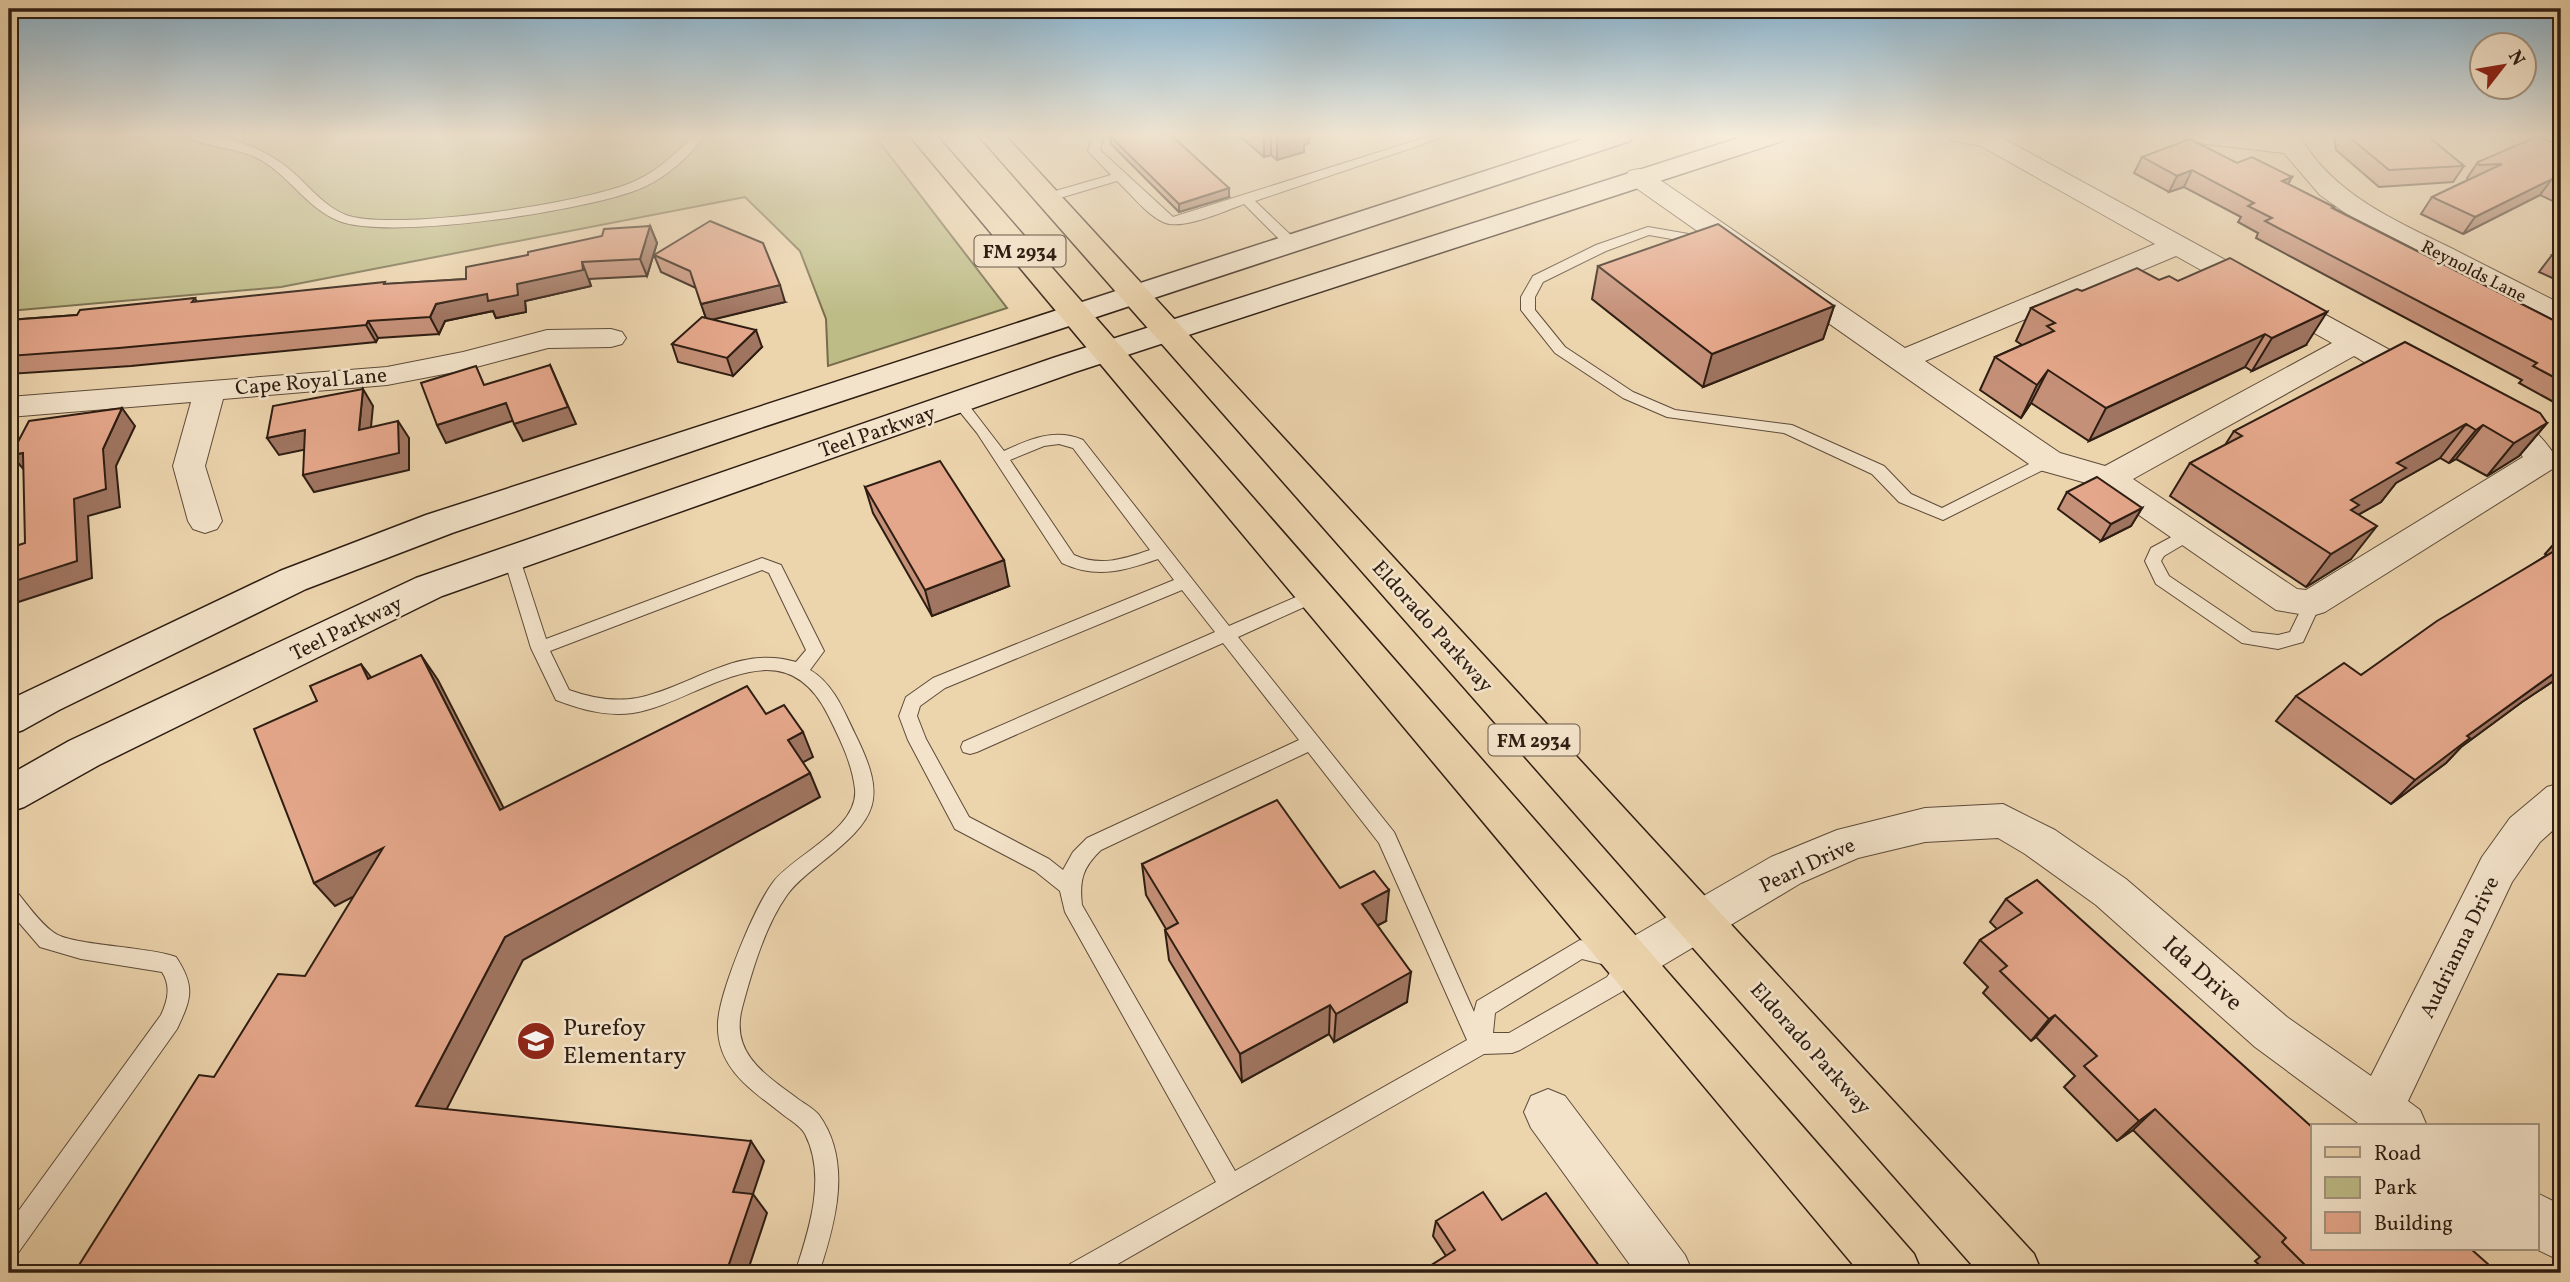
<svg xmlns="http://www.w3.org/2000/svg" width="2570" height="1282" viewBox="0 0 2570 1282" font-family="Vollkorn,serif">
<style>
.green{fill:#bdbb86;stroke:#766c4c;stroke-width:2}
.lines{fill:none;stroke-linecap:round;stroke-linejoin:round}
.service-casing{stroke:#5e4b39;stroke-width:2}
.minor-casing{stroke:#5e4b39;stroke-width:2}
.secondary-casing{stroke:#2e1d12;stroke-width:3}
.primary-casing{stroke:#2e1d12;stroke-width:3}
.service{fill:#f3e3ca;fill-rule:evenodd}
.minor{fill:#f3e3ca;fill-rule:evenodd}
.secondary{fill:#f3e3ca;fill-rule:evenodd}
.primary{fill:#ecd4ad;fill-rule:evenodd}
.wall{fill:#c59078;stroke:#2e1d12;stroke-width:2}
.shaded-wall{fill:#a07561;stroke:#2e1d12;stroke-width:2}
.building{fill:#e5a78b;stroke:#2e1d12;stroke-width:2}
.labels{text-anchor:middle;stroke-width:5;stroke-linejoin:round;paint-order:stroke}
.far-street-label{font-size:18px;fill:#2e1d12;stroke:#f3e3ca}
.shield{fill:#f3e3ca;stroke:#695849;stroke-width:2}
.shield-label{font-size:19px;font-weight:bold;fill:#2e1d12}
.street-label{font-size:21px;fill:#2e1d12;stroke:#f3e3ca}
.near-street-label{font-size:24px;fill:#2e1d12;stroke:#f3e3ca}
.near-poi-label{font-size:24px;fill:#2e1d12;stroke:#f3e3ca;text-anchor:start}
</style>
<rect width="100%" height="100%" fill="#ecd4ad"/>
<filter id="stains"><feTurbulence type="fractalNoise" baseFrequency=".00286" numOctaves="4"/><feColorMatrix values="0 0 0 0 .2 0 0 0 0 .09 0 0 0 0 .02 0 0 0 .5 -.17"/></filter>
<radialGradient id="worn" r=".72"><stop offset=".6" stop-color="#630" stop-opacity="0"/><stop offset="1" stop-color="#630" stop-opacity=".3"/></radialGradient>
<polygon class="green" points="9,135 874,135 1007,308 828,366 826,319 800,251 745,197 281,287 9,311"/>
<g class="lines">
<defs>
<g id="service">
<path d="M184,135C224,132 267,148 296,175C311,189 327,208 346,215C392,232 589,203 635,181C657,171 678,153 693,135H705C690,156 668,176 644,187C594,210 390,241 339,221C306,208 287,172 255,157C236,148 197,145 184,135Z"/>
<path d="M1089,135H1101L1103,139L1100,150L1173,217L1433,135H1450L1255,201L1296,240V246H1286L1244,204C1225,211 1181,231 1163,222C1146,214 1131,194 1117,181L1053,200H1045V194L1111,175L1088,151L1091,139Z"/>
<polygon points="1577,135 1590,135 1601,143 1591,146"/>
<polygon points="1648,227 1700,236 1707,240 1700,244 1649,235 1606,251 1543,282 1535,297 1535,310 1565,347 1633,392 1675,410 1792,425 1884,466 1911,494 1942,508 2043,457 2053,457 2056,461 2053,465 1943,520 1899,502 1872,474 1784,433 1667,417 1623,398 1555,353 1521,310 1521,297 1533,276 1596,245"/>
<path d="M959,397L964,399L1004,451C1030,439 1055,428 1083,440L1229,626L1310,591H1322L1324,595L1322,599L1238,637L1394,832L1474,1012L1477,1001L1580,940L1636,955L1640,962L1623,991L1520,1050L1512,1053L1484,1054L1102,1273H1067L1070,1264L1216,1182L1065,912L1060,891L1035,871L955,829L908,740L899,716L906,697L933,678L1174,580L1158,559C1124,571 1096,579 1062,563L977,433L952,402ZM1059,444L1073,448L1150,550C1124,559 1100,567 1074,555L1010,460L1044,446ZM1182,590L1215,632L963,742L961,747L963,752L970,754L977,752L1223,643L1299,740L1087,838L1073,852L1063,870L1049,859L969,817L926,739L917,716L920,706L945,688ZM1308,752L1379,843L1467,1040L1235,1171L1082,905C1079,880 1083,867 1101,850ZM1582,959L1614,967L1607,977L1509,1033H1493L1495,1013Z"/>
<polygon points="2190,527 2196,529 2198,533 2196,537 2164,556 2161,561 2169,576 2252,632 2278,635 2290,632 2306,599 2318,599 2321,603 2303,642 2278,649 2242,643 2156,584 2145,561 2151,548"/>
<path d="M512,553L520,559L546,639L762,558L781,565L824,651L810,670C833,683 844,711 855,734C888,800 877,818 822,862C810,872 796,882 787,895C765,926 752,971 742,1008C730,1054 766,1075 798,1099C805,1104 813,1108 819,1115C853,1162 835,1224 819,1273H795C809,1230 827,1177 805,1134C800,1125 789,1120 781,1113C750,1089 716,1067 718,1023C719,993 755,905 774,881C796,854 859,828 855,789C852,763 840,739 828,715C781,621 700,702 633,713C606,717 580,709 556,700L531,648L504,559ZM762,570L769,573L806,650L796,662C737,644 692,687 637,698C614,702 591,698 569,690L550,651Z"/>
<path d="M9,888L16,891C27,904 39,922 53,932C70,946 147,946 176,957C196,987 191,999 177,1029L18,1253L9,1256V1224L161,1015C168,1000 171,986 162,972L81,959L40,947L9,911Z"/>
</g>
<g id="minor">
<path d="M1946,135H1997L2430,372L2434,379L2430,386C2404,392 2376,368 2354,356L2133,479L2297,589L2306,590L2523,457C2508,437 2485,435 2473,417L2478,410C2511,401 2542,435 2558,460L2554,468L2325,612L2312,616L2276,610L2097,486L2036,469L1629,183L1625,177L1629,171L1638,169L1647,171L1905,348L2155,244L1981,146L1950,140ZM2176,256L2332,343L2105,466L2060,453L1925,361Z"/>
<path d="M2185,135L2276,137L2275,135H2299C2331,193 2394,220 2451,248C2488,267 2524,285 2561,304V324L2551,321L2364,226L2320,195L2284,153L2198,143L2189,140Z"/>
<polygon points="2526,135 2561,135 2561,152 2530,140"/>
<polygon points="611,329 622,332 626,338 622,344 611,347 548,348 465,370 387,385 223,399 205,466 222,521 217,529 205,533 193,529 188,521 173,466 191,402 9,417 9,397 387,367 463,352 547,330"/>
<polygon points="2561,783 2561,823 2540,842 2512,882 2408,1101 2420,1110 2427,1126 2362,1126 2255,1047 2096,905 2025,854 1998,838 1925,842 1858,858 1801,883 1645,976 1629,982 1613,976 1607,962 1613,948 1771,857 1837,830 1925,808 2003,804 2055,830 2126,879 2287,1017 2371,1076 2482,857 2510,818 2547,787"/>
<polygon points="1548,1089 1565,1096 1685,1255 1693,1273 1636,1273 1531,1128 1524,1112 1531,1096"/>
<polygon points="2537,1193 2561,1205 2561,1261 2536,1249"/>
</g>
<g id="secondary">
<polygon points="1596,135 1634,135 1630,141 757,429 452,533 306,589 59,710 23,730 9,735 9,700 280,571 426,515"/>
<polygon points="1748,135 1786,135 1782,141 1075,372 442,596 99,765 24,807 9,812 9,775 69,741 416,578 1053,358"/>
</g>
<g id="primary">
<polygon points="909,135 936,135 1914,1254 1922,1273 1860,1273"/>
<polygon points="978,135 1005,135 2034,1254 2042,1273 1979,1273"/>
</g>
</defs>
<use href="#service" class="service-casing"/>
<use href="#minor" class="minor-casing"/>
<use href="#secondary" class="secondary-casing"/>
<use href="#primary" class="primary-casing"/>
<use href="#service" class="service"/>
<use href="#minor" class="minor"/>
<use href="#secondary" class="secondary"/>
<use href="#primary" class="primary"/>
</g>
<g class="wall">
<polygon points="1238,135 1309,135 1309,143 1304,145 1304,152 1277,160 1271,155 1264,157"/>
<polygon points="2334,135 2430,135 2431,139 2464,166 2453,182 2379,187 2336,150"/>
<polygon points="1110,136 1229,197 1179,212 1111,144"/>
<polygon points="2561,146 2561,205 2540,195 2463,234 2421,214 2432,197 2468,180 2467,178 2478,162"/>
<polygon points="2142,157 2237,163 2292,177 2288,184 2334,207 2333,208 2561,324 2561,406 2519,383 2522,380 2256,238 2258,233 2238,222 2241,217 2184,187 2169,192 2134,173"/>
<polygon points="650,226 657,243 647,276 589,279 591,286 525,301 526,312 496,318 493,311 445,321 439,334 378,338 376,342 131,366 9,374 9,320 77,315 195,298 197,302 386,284 466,279 528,255"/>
<polygon points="2561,250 2561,282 2539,272 2552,255"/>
<polygon points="654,255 785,302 713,319 762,347 733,376 678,362 672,344 706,318 696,288 661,272"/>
<polygon points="1598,266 1834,306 1823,339 1703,387 1592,299"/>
<polygon points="2159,280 2178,281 2306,345 2252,371 2245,367 2089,441 2031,403 2021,418 1980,390 1995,357 2022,345 2016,341 2031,308 2082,291"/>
<polygon points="2547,423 2519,456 2487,476 2456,459 2449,463 2440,458 2396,483 2381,502 2358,515 2351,559 2306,587 2170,496 2190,463 2225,445 2234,431"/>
<polygon points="865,487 1009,586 932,616 873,513"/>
<polygon points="2067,492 2142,508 2131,526 2101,541 2058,509"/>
<polygon points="2561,536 2561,676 2522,702 2461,747 2446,763 2391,804 2276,721 2296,696 2361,675 2547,555 2545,554"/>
<polygon points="1142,864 1340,888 1386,921 1377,926 1407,1002 1334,1042 1329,1034 1242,1082 1169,960 1165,930 1166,929 1146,895"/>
<polygon points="2037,880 2313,1249 2498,1273 2268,1273 2255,1261 2260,1257 2133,1130 2117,1141 2064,1087 2075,1076 2036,1037 2031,1041 1983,993 1988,987 1964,963 1980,940 1997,929 1990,922 2006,899"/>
<polygon points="1502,1220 1602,1270 1600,1273 1419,1273 1446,1256 1433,1236 1436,1221"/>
</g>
<g class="shaded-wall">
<polygon points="1264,135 1271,135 1271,155 1264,157"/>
<polygon points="1282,135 1309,135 1309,143 1304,145 1304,152 1277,160 1277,136"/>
<polygon points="2192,170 2184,187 2169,192 2177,176"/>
<polygon points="2292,177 2283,193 2282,181"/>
<polygon points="2552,179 2540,195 2463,234 2475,217"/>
<polygon points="1229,188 1229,197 1179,212 1179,204"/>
<polygon points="650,226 657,243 647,276 640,259"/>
<polygon points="582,262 591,286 525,301 526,312 496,318 493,311 445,321 439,334 430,317 436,304 517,284"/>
<polygon points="780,285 785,302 707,321 701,304"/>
<polygon points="1834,306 1823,339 1703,387 1712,354"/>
<polygon points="2327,312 2306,345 2252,371 2272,338"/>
<polygon points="368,321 378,338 376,342 366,325"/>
<polygon points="756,330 762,347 733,376 727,358"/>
<polygon points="2265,334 2245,367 2089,441 2106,408"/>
<polygon points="550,365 576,424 523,441 514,424"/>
<polygon points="2048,370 2031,403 2021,418 2037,385"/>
<polygon points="363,389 373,406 369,447 359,430"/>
<polygon points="506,403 515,420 446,443 437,425"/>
<polygon points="122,408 135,426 116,466 120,507 88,516 92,578 9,605 9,583 103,449"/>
<polygon points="398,421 409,438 409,470 314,492 303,475"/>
<polygon points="2547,423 2519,456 2487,476 2514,443"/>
<polygon points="2466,424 2440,458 2396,483 2381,502 2347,521 2351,500 2397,463"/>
<polygon points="2483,425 2456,459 2449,463 2476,430"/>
<polygon points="305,430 317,447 279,455 267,438"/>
<polygon points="23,453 26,472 11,455"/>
<polygon points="2142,508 2131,526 2101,541 2111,524"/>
<polygon points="2377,526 2351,559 2306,587 2331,554"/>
<polygon points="1004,560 1009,586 932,616 925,590"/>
<polygon points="421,655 438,680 517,834 500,810"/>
<polygon points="361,664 380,689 368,679"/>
<polygon points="2561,668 2561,676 2522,702 2461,747 2446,763 2391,804 2415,780 2467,736"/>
<polygon points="803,732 813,757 798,765 788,740"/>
<polygon points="810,773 820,797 523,960 438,1126 416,1106 505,937"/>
<polygon points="383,848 402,872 335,906 314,883"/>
<polygon points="1389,890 1386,921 1359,935 1362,904"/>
<polygon points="1411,972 1407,1002 1334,1042 1336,1014"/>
<polygon points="1330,1005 1329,1034 1242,1082 1240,1054"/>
<polygon points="2055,1015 2036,1037 2031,1041 2049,1019"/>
<polygon points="2155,1109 2133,1130 2117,1141 2139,1121"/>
<polygon points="751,1141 764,1161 753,1194 767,1213 747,1273 726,1273 733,1192"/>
</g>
<g class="building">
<polygon points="1116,135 1171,135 1229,188 1179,204 1110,136"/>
<polygon points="2347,135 2430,135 2431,139 2464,166 2389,170"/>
<polygon points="2538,136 2561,146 2561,183 2552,179 2475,217 2432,197 2502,164 2479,165 2478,162"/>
<polygon points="2190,139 2237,163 2252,157 2292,177 2282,181 2334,207 2332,208 2561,324 2561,381 2533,366 2537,363 2265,221 2272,218 2248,206 2254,203 2192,170 2177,176 2142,157"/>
<polygon points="710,221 763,243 780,285 701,304 690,271 654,255"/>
<polygon points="1718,224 1834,306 1712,354 1598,266"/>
<polygon points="650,226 640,259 582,262 583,270 517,284 518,295 488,301 487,294 436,304 430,317 368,321 366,325 119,348 9,356 9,320 77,315 80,310 195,298 192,302 385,282 384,284 466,279 466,267 528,255 528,252 602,236 604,229"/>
<polygon points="2561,250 2561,259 2552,255"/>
<polygon points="2230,258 2327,312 2272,338 2265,334 2106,408 2048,370 2037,385 1995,357 2054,331 2047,326 2055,323 2031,308 2077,289 2082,291 2137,268 2159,280 2169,276 2178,281"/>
<polygon points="702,317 756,330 727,358 672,344"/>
<polygon points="2405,342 2540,413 2547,423 2514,443 2483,425 2476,430 2466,424 2397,463 2406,468 2351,500 2359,505 2351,510 2377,526 2331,554 2190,463 2242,436 2234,431"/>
<polygon points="550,365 568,407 514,424 506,403 437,425 421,383 476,366 484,385"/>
<polygon points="363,389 359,430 398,421 399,453 303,475 305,430 267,438 273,406"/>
<polygon points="122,408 103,449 106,489 74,499 77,561 9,583 9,548 25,543 23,453 11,455 29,421"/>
<polygon points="940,461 1004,560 925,590 865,487"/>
<polygon points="2097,477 2142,508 2111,524 2067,492"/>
<polygon points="2561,547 2561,668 2467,736 2470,738 2415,780 2296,696 2344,663 2361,675 2437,621"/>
<polygon points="421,655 500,810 747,686 766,714 784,705 803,732 788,740 810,773 505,937 416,1106 751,1141 733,1192 753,1194 726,1273 74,1273 199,1075 214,1077 278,974 305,976 383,848 314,883 254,729 317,701 310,686 361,664 368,679"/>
<polygon points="1277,800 1340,888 1374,871 1389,890 1362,904 1411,972 1336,1014 1330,1005 1240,1054 1165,930 1178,923 1142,864"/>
<polygon points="2037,880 2313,1128 2313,1249 2471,1249 2498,1273 2313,1273 2282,1242 2286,1238 2155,1109 2139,1121 2084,1066 2097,1056 2055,1015 2049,1019 2000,971 2007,966 1980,940 2022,913 2006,899"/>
<polygon points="1483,1192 1502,1220 1546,1193 1602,1270 1597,1273 1419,1273 1455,1250 1436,1221"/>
</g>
<linearGradient id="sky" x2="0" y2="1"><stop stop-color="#88b5d2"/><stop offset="0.43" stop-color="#f6ecda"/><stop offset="1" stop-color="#f6ecda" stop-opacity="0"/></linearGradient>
<rect width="2570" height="314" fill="url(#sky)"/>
<defs>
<symbol id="school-disc" viewBox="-11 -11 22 22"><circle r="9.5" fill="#8f2418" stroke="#f3e3ca"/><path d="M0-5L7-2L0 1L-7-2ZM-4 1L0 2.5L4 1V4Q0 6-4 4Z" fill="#fff"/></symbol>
</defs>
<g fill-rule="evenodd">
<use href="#school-disc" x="514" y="1019" width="44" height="44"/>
</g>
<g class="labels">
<g class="far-street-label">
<text transform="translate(2474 271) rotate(27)" y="6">Reynolds Lane</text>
</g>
<g class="shield">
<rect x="974.5" y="235.5" width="91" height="31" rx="5"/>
<rect x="1488.5" y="724.5" width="91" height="31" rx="5"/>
</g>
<g class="shield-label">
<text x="1020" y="258">FM 2934</text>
<text x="1534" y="747">FM 2934</text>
</g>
<g class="street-label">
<text transform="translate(311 381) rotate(-5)" y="7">Cape Royal Lane</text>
<text transform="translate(877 431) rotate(-19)" y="7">Teel Parkway</text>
<text transform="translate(1433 626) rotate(48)" y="7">Eldorado Parkway</text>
<text transform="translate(346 628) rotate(-26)" y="7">Teel Parkway</text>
<text transform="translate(1807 865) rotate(-25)" y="7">Pearl Drive</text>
<text transform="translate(2459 947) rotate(-64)" y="7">Audrianna Drive</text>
<text transform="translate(1811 1048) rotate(48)" y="7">Eldorado Parkway</text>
</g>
<g class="near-street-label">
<text transform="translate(2203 973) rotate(42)" y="8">Ida Drive</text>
</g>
<g class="near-poi-label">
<text x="563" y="1035">Purefoy<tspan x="563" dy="28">Elementary</tspan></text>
</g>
</g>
<rect width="2570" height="1282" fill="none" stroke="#ecd4ad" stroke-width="35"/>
<rect x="10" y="10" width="2549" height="1261" fill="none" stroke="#2e1d12" stroke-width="3.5"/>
<rect x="18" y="18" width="2535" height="1247" fill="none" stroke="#2e1d12" stroke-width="2"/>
<rect x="2311" y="1124" width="228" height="126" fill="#f3e3ca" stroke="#a49480" stroke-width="2"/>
<rect x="2325" y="1147" width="35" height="10" fill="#ecd4ad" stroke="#a49480" stroke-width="2"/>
<text x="2374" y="1160" font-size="21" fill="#2e1d12">Road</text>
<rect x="2325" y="1177" width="35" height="21" fill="#bdbb86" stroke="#a49480" stroke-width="2"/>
<text x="2374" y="1194" font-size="21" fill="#2e1d12">Park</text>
<rect x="2325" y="1212" width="35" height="21" fill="#e5a78b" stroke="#a49480" stroke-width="2"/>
<text x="2374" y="1230" font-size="21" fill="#2e1d12">Building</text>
<g transform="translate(2503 66) rotate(59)"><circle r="33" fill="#f3e3ca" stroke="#a49480" stroke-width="2"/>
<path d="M0-5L12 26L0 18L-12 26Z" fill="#8f2418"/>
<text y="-10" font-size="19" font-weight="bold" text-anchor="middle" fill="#2e1d12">N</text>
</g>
<rect width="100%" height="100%" filter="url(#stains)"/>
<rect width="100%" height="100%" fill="url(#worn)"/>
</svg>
